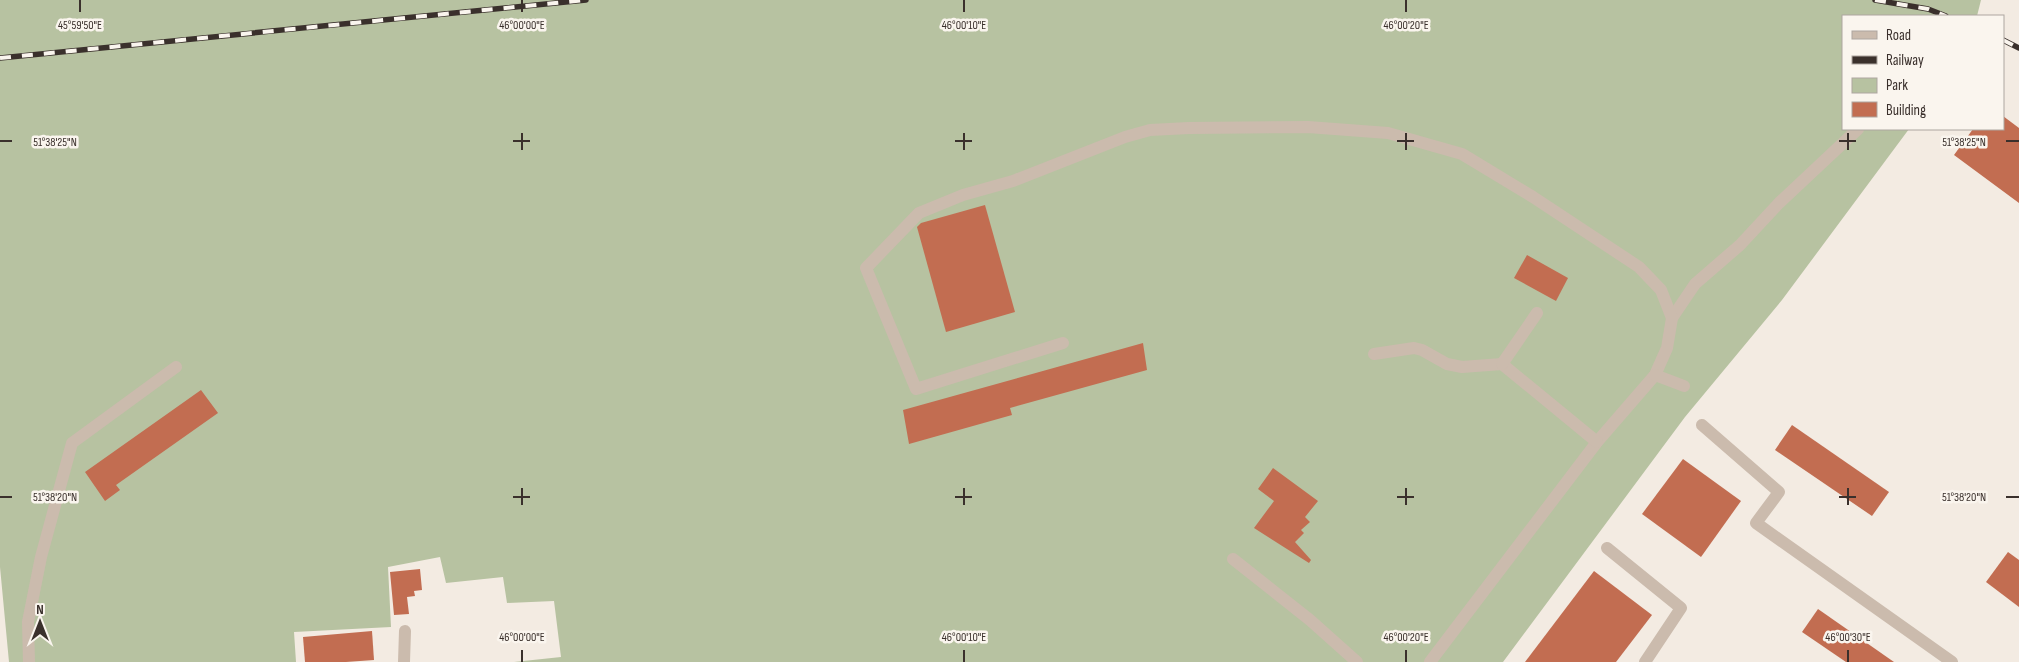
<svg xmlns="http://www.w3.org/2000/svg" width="2019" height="662" viewBox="0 0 2019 662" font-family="'Sofia Sans Condensed',sans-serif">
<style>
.green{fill:#b7c2a1}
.building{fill:#c26d51}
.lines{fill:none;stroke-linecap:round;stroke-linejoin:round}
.minor{stroke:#cbbbad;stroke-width:12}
.rail-casing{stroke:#3a302c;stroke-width:5.5}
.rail{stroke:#faf5ee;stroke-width:4;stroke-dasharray:11;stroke-linecap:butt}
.ticks{fill:none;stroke:#3a302c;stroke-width:2}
.ticks-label{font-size:12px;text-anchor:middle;fill:#3a302c;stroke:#faf5ee;stroke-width:5;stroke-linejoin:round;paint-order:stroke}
</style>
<rect width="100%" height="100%" fill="#f3ebe2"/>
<polygon class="green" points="0,0 1981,0 1977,16 1843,16 1843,129 1909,129 1782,300 1685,417 1503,662 514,662 561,657 554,601 507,603 503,577 446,583 440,557 388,567 391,627 294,632 296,662 9,662 0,567"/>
<g class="building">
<polygon points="2003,116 2019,128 2019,203 1954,155 1973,129 2003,129"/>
<polygon points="985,205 1015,312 946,332 917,227 921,223"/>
<polygon points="1527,255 1568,278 1556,301 1514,278"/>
<polygon points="1143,343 1147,370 1010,408 1012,415 909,444 903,410"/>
<polygon points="201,390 218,413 116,485 120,490 105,501 85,472"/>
<polygon points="1792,425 1889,492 1872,516 1775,450"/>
<polygon points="1683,459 1741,501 1701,557 1642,514"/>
<polygon points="1273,468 1318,501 1305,517 1310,522 1301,530 1304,533 1295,542 1311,560 1309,563 1254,528 1274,501 1258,489"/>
<polygon points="2008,552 2019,560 2019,607 1986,582"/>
<polygon points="420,569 422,590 414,591 415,596 407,597 409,614 394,615 390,572"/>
<polygon points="1594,571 1652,615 1616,662 1525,662"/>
<polygon points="1818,609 1894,662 1846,662 1802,632"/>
<polygon points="372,631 374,660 346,662 305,662 303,637"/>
</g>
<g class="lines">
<g class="minor">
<polyline points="1672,318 1695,284 1740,245 1779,203 1858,129"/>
<polyline points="1063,343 916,389 866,268 919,213 963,195 1013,181 1125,137 1150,130 1189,128 1308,127 1388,133 1462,154 1533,197 1639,267 1661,290 1672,318 1667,348 1655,375 1597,442 1430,662"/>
<polyline points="1374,354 1414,348 1422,350 1447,364 1462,367 1502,364 1597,442"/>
<polyline points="1502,364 1537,313"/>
<polyline points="1655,375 1684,386"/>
<polyline points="1702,425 1779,492 1756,523 1952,662"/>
<polyline points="1607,548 1681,608 1645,662"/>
<polyline points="1233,559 1310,620 1357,662"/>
<polyline points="29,662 28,622 41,557 72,443 176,367"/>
<polyline points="404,662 405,631"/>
</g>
<defs>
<g id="rail">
<polyline points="1875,0 1928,9 1946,16"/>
<polyline points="2003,40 2019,48"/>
<polyline points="0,58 586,0"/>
</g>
</defs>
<use href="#rail" class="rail-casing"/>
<use href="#rail" class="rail"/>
</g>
<path class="ticks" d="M80,0V12M522,0V12M964,0V12M1406,0V12M522,133V150M964,133V150M1406,133V150M1848,133V150M0,141H12M513,141H530M955,141H972M1397,141H1414M1839,141H1856M2006,141H2019M522,488V505M964,488V505M1406,488V505M1848,488V505M0,497H12M513,497H530M955,497H972M1397,497H1414M1839,497H1856M2006,497H2019M522,650V662M964,650V662M1406,650V662M1848,650V662"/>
<g class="ticks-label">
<text x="80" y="29">45°59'50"E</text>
<text x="522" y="29">46°00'00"E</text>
<text x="964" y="29">46°00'10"E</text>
<text x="1406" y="29">46°00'20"E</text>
<text x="55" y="146">51°38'25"N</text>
<text x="1964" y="146">51°38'25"N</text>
<text x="55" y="501">51°38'20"N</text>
<text x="1964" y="501">51°38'20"N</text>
<text x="522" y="641">46°00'00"E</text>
<text x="964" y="641">46°00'10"E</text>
<text x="1406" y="641">46°00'20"E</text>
<text x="1848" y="641">46°00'30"E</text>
</g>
<rect x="1842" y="15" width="162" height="115" fill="#faf5ee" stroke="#ada6a0"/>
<rect x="1852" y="31" width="25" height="8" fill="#cbbbad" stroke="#ada6a0"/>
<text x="1886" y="40" font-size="15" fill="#3a302c">Road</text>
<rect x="1852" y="56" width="25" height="8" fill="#3a302c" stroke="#ada6a0"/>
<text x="1886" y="65" font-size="15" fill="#3a302c">Railway</text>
<rect x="1852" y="78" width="25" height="15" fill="#b7c2a1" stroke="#ada6a0"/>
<text x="1886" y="90" font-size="15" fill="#3a302c">Park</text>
<rect x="1852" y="102" width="25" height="15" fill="#c26d51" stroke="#ada6a0"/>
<text x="1886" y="115" font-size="15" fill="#3a302c">Building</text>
<g transform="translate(40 622)" stroke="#faf5ee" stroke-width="4" paint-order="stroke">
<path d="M0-4L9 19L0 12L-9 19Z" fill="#3a302c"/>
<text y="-8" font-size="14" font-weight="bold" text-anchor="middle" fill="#3a302c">N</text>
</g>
</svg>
